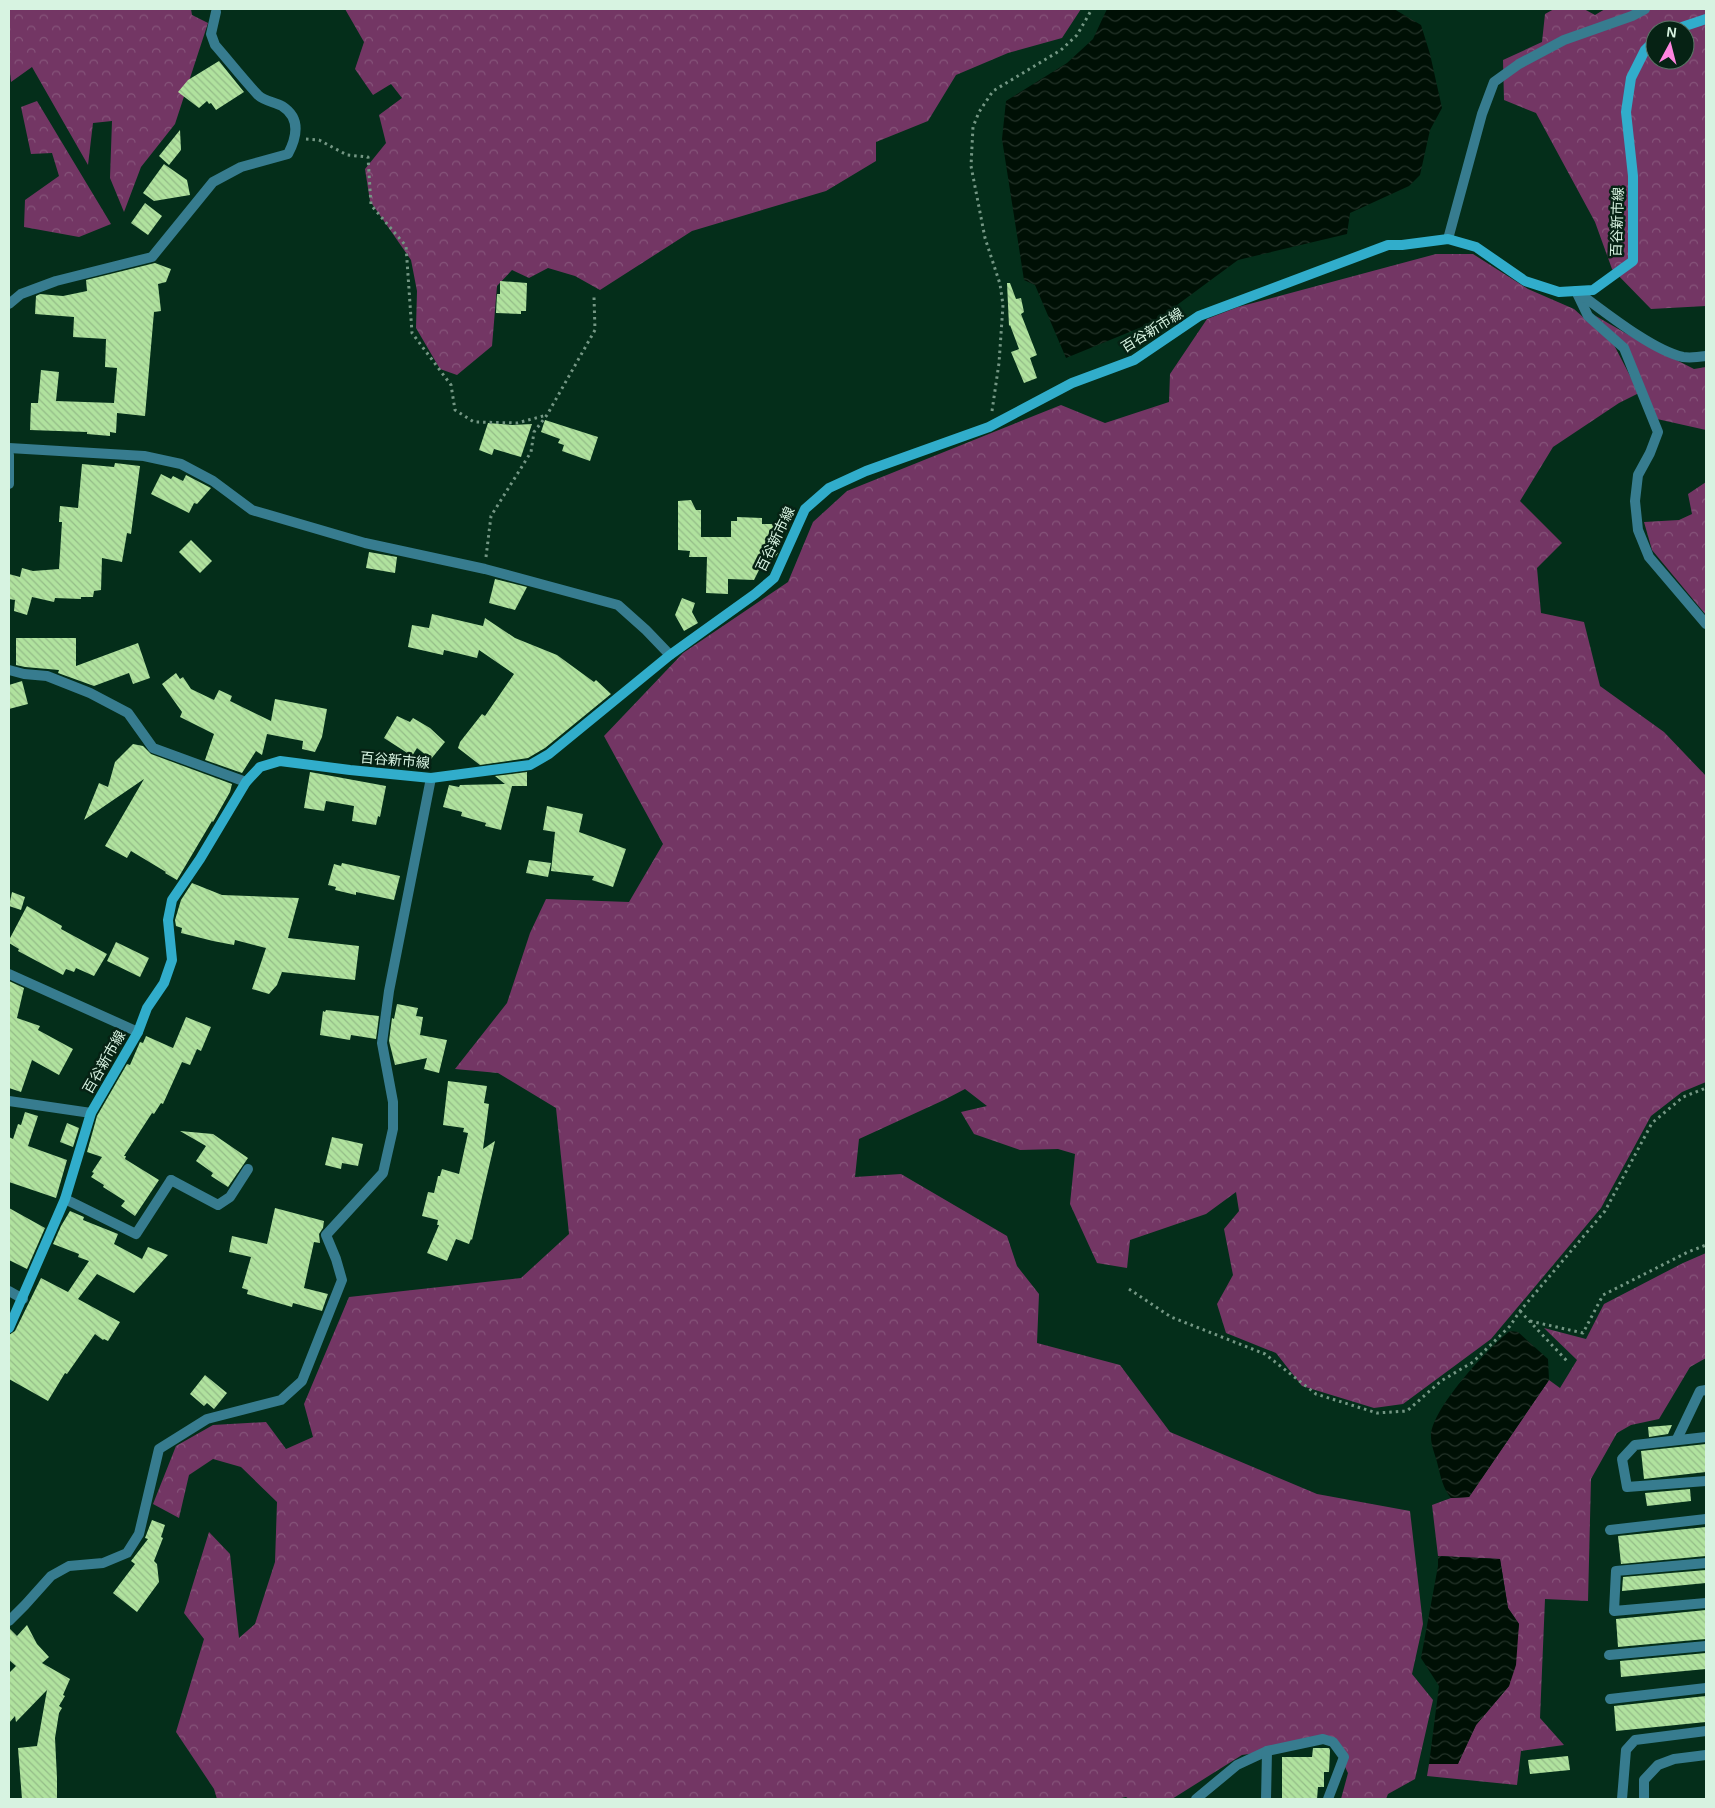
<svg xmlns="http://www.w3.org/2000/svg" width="1715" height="1808" viewBox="0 0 1715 1808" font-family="Arial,'Noto Sans JP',sans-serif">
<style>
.forest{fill:url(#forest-crowns);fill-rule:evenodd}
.water{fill:url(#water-waves)}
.building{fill:url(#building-back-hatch)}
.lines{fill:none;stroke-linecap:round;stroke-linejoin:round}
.path{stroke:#749784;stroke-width:3;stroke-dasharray:2.5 4;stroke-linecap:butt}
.service{stroke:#377c8f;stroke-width:10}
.minor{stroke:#377c8f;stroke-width:10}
.secondary{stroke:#31adcb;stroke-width:10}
.labels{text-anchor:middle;stroke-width:5;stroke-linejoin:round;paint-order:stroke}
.street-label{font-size:14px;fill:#d7f3e1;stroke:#062214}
</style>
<defs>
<pattern id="forest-crowns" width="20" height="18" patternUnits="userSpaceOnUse" patternTransform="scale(1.25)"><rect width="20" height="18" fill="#733664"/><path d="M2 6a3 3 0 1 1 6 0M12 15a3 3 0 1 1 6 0" fill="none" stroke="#86547a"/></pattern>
<pattern id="water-waves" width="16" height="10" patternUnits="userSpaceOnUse" patternTransform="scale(1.25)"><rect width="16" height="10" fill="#001005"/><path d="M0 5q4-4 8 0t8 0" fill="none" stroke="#243329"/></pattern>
<pattern id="building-back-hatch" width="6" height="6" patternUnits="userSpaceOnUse" patternTransform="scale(1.25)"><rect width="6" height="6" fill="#b0e29e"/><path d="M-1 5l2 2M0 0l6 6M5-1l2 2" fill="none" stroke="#94bc88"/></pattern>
</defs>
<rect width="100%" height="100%" fill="#042e1a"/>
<g class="forest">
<polygon points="9,9 191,9 192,15 208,23 175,124 141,167 124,212 110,178 112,121 93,123 88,165 32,67 11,82 9,62"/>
<polygon points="345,9 1081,9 1062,38 1008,53 956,75 928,121 876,142 876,161 826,191 692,231 600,290 575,276 548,268 529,278 512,270 497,286 492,346 457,375 440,369 416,328 417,291 411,260 370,201 365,169 386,143 379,115 402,98 391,84 373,95 355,69 364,42"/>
<path d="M1554,9H1584L1595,15L1605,9H1706V306L1651,309L1612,269L1595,222L1536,113L1504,100L1503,60L1542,42L1545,14ZM1655,30H1685V60H1655Z"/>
<polygon points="37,101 111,224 79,237 24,227 25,200 59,176 52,153 31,154 21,107"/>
<polygon points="1436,254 1473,254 1528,289 1574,309 1614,345 1639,393 1619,403 1553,447 1520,501 1562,543 1537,568 1541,613 1584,622 1600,686 1664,732 1706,776 1706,1082 1682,1092 1651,1116 1601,1208 1491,1339 1403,1404 1374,1408 1302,1386 1276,1353 1226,1333 1217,1304 1233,1275 1224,1229 1239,1211 1236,1192 1206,1214 1130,1240 1127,1268 1097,1263 1070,1204 1075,1154 1058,1149 1020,1150 974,1134 961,1112 987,1106 965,1089 944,1100 859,1139 855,1177 901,1174 1007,1236 1017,1266 1039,1294 1037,1343 1120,1365 1170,1432 1317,1494 1410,1511 1423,1624 1412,1674 1433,1700 1415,1779 1388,1794 1386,1799 1341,1799 1348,1773 1333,1742 1242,1755 1172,1799 1129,1799 1126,1797 1116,1799 217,1799 214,1789 176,1732 204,1639 184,1613 209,1532 230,1554 239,1638 255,1624 275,1562 277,1502 241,1467 213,1459 189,1475 179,1518 153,1504 176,1446 213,1425 266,1422 286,1449 313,1437 304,1404 349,1297 521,1278 569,1234 556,1108 498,1073 455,1069 507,1003 530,933 546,899 629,902 663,844 604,736 683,653 788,582 813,522 847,491 1061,405 1105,423 1169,402 1170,374 1207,319 1238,307"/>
<polygon points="1594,315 1641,342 1694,369 1706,367 1706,430 1657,419 1627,345"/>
<polygon points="1706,482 1706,615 1652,550 1644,522 1679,520 1692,514 1688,494"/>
<polygon points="1706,1253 1706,1358 1690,1367 1659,1419 1631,1425 1617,1433 1591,1479 1588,1601 1545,1599 1540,1718 1564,1745 1521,1751 1517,1785 1427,1776 1429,1764 1458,1763 1476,1725 1509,1686 1519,1624 1508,1608 1500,1559 1438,1556 1432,1505 1451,1498 1469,1497 1549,1380 1560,1388 1577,1360 1544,1328 1586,1339 1604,1304 1683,1263"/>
</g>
<g class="water">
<polygon points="1107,9 1394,9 1421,25 1430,54 1442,108 1430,130 1420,175 1409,186 1350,213 1347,234 1238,260 1154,322 1066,358 1035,285 1024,280 1002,139 1006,101 1067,63 1093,39"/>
<path d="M1510,1331L1518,1332L1548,1359L1549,1380L1469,1497L1451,1498C1443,1488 1441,1478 1438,1466C1436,1457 1431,1446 1431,1437C1430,1410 1489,1347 1510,1331Z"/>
<polygon points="1438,1556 1500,1559 1508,1608 1519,1624 1516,1665 1509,1686 1476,1725 1458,1764 1429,1764 1439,1686 1421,1658 1438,1566"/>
</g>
<g class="building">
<polygon points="219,61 244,92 216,110 211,103 209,104 207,101 199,108 178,92 188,80"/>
<polygon points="180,130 181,150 169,165 159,156"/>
<polygon points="164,164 187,180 190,195 154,201 143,193"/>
<polygon points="145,203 162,216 148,235 131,223"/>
<polygon points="155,263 171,269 166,282 158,284 161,311 154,312 145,416 117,413 116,433 110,432 110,436 87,434 87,432 30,430 31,403 38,403 41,370 59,372 56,401 114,403 117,368 105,367 106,339 73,337 74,317 35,314 36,296 40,294 63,296 87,291 86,280"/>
<polygon points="500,281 527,283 526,311 521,311 521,314 496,313 497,294 500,294"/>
<polygon points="1007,283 1010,283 1016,299 1021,298 1024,312 1021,314 1037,355 1030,358 1037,378 1024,383 1011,352 1019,349 1010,325 1009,326"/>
<polygon points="545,420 598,437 590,461 562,451 564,445 558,443 560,439 541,432"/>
<polygon points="488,423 512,425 532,424 521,457 494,449 492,455 479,450"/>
<polygon points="115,463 140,466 131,534 127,533 122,562 102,558 101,590 94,591 93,597 81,597 81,599 55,598 54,602 32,597 27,615 14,611 15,600 9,599 9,574 20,577 22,568 33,571 59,569 62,522 59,522 60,506 78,508 82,464 114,467"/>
<polygon points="161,474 171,479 173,476 183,481 186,475 211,488 197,504 194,503 189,513 151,494"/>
<polygon points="691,500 696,510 701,510 701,537 731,537 731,521 737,521 737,517 762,518 762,524 778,524 778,553 773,560 764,560 754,580 728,579 728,594 706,593 707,557 689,557 690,551 678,550 678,501"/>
<polygon points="191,540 212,561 200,573 179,552"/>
<polygon points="369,552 397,557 395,573 366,568"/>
<polygon points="495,579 527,587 515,610 489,603"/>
<polygon points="682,598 695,603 692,612 698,623 684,631 675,615"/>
<polygon points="432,614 483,626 485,618 515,638 557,655 594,682 596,680 611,694 545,748 528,758 480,765 458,748 460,742 482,714 485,716 514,674 479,650 477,658 444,650 443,655 408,647 412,625 429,628"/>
<polygon points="16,638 76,638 76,666 138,643 150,678 133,684 129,673 94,686 58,673 59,670 25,667 16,665"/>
<polygon points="176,673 180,679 183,677 191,689 214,700 219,690 232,696 230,701 271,721 275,699 327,709 322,737 315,752 302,749 303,741 267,734 262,755 256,751 242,773 205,760 214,734 180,717 182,712 162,684"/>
<polygon points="22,681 28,704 9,709 9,685"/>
<polygon points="397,716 410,722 413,718 430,728 445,742 431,759 417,748 412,756 384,738"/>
<polygon points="133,744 143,746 151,754 232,784 230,792 213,822 212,821 177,880 165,873 166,872 131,851 127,858 105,846 144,779 84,820 99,783 108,787 115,762"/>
<polygon points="310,772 386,786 380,817 378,816 376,825 352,821 354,806 326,801 324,811 304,808"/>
<polygon points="527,772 527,786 512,786 501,830 485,826 486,823 461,816 462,812 443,807 449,785 459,787 460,785 505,784 495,776"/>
<polygon points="547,806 583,814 579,832 626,849 613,887 592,880 594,876 551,871 555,832 543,830"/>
<polygon points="529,860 551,863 548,877 526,873"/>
<polygon points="342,863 400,876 394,900 356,892 356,895 335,890 336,887 328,885 334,864 341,866"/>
<polygon points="192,883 222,895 299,898 288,938 359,946 355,980 282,972 277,985 269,994 252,989 266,948 235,940 234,945 213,941 181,933 182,928 176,926 175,920 181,900"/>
<polygon points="12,892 25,897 21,910 9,906"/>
<polygon points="27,906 62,926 61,929 107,954 94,976 76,968 74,972 66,969 63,975 18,951 19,949 9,943 9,940"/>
<polygon points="116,942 149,958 140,977 107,961"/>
<polygon points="9,981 24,988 17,1018 40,1026 38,1030 73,1049 59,1075 32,1060 21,1092 9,1088"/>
<polygon points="397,1004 418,1008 416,1016 423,1017 420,1035 447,1040 439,1073 424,1069 427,1058 395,1065 389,1041 392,1018 394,1019"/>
<polygon points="326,1010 379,1016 376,1039 351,1035 350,1040 320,1035 323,1011 325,1012"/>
<polygon points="186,1017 211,1027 201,1051 197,1049 190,1065 182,1062 163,1104 161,1103 154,1114 152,1113 124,1156 126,1156 125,1159 159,1180 135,1216 121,1206 125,1201 103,1187 104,1185 91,1177 94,1173 92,1172 102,1157 87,1152 97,1116 127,1064 130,1065 140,1042 143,1043 146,1036 173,1048"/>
<polygon points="448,1081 487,1086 484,1103 489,1104 483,1149 495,1141 472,1240 471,1239 469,1244 456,1239 447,1261 427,1253 439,1225 437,1225 438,1220 422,1216 428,1192 434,1193 438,1176 440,1176 442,1169 459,1174 468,1133 463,1132 464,1128 443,1125"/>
<polygon points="25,1112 38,1116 28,1146 67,1160 56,1198 9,1182 9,1137 13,1139 18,1124 21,1125"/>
<polygon points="67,1123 79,1128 73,1147 60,1142"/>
<polygon points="180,1131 213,1134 248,1158 228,1187 211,1176 213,1173 196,1161 206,1146"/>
<polygon points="332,1137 363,1144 358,1166 342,1163 341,1169 325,1165"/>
<polygon points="9,1208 45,1228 27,1269 9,1260"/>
<polygon points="275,1208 324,1221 323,1228 319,1234 320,1243 314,1242 304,1288 328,1294 322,1311 293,1303 292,1307 247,1294 248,1290 242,1288 251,1257 229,1252 232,1236 267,1244"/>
<polygon points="70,1211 84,1217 83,1220 118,1234 114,1244 142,1259 148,1247 168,1255 134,1293 97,1274 78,1299 120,1322 108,1341 104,1339 103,1340 95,1334 67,1374 65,1373 48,1401 9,1379 9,1335 15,1331 41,1278 68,1292 89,1261 78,1257 79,1254 53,1244 61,1226"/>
<polygon points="205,1375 227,1393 214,1409 207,1403 204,1406 190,1394"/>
<polygon points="1672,1425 1668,1434 1649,1437 1648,1427"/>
<polygon points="1706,1444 1706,1472 1644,1479 1641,1451"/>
<polygon points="1690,1489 1691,1501 1647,1506 1645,1493"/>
<polygon points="152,1520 165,1525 161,1537 163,1538 154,1561 157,1564 159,1582 137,1612 113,1593 135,1564 131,1561 148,1539 145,1538"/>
<polygon points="1706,1527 1706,1556 1621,1564 1618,1536"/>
<polygon points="1706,1570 1706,1583 1622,1591 1623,1577"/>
<polygon points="1706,1610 1706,1639 1618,1647 1616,1619"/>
<polygon points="27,1625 37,1644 49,1657 42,1663 70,1679 63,1695 65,1696 59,1706 62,1708 59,1713 55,1738 57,1778 57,1799 22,1799 18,1748 37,1746 47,1690 16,1722 15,1716 9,1723 9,1673 16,1666 9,1660 9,1628 17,1636"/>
<polygon points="1706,1653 1706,1669 1621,1677 1620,1661"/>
<polygon points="1706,1696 1706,1722 1616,1731 1614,1706"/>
<polygon points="1313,1748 1329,1748 1330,1750 1329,1772 1324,1772 1324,1787 1318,1787 1317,1799 1282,1799 1282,1757 1312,1757"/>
<polygon points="1568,1756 1570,1770 1530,1774 1528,1760"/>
</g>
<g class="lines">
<g class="path">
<polyline points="306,139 319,140 347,155 368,157 371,205 406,246 412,333 451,385 455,410 474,422 517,423 547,415"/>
<polyline points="992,411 999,363 1003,305 1000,284 985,238 971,166 973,127 979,112 993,91 1061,50 1077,35 1092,9"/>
<polyline points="486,557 491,516 531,452 534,432 547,415 595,330 594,297"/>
<polyline points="1129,1289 1171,1317 1265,1354 1316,1394 1377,1413 1407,1411 1441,1381 1473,1362 1510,1326 1520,1311 1605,1211 1652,1123 1683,1097 1706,1088"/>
<polyline points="1520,1311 1567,1361"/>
<polyline points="1530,1321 1583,1333 1603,1295 1688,1252 1706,1245"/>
</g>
<g class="service">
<polyline points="171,1180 218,1205 230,1197 248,1169"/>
<polyline points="1706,1437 1635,1445 1622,1459 1627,1487 1706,1481"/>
<polyline points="1677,1439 1700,1391 1706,1390"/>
<polyline points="1610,1530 1706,1519"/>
<polyline points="1706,1563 1616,1571 1614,1611 1706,1603"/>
<polyline points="1609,1655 1706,1646"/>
<polyline points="1610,1699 1706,1688"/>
<polyline points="1622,1799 1626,1750 1635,1740 1706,1731"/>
</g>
<g class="minor">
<polyline points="1448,239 1482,114 1494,82 1519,64 1564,40 1632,16 1645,9"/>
<polyline points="1576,291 1588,316 1624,348 1658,432 1650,453 1638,475 1635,501 1638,530 1649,557 1706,624"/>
<path d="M1579,293C1605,312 1652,350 1683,357C1690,358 1699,357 1706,356"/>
<path d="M9,304L21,294L56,281L152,257L213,182L241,167L288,154C297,137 301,118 282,106C275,102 264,101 258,95C243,79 229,61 215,45L211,34L216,12"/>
<polyline points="9,448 144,456 181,464 213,481 252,510 365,543 485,569 618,605 646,630 670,655"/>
<polyline points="9,455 9,484"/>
<polyline points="9,670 24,674 47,676 90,693 128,713 153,748 246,782"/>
<polyline points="9,974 138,1032"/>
<polyline points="9,1101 91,1113"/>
<polyline points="65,1199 136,1234 171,1180"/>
<polyline points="9,1291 23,1299"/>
<polyline points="9,1621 25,1605 51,1576 69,1566 103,1563 127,1553 139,1534 159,1449 207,1419 281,1400 302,1381 342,1280 336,1259 326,1235 383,1173 393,1129 393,1102 382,1043 389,991 431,778"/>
<polyline points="1196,1799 1237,1765 1267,1751 1323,1739 1333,1742 1344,1757 1328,1799"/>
<polyline points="1266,1799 1267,1751"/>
<polyline points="1644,1799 1644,1780 1658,1765 1674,1759 1706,1755"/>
</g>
<g class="secondary">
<polyline points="1673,30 1706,19"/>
<polyline points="9,1328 65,1199 91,1113 138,1032 147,1008 164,983 172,960 168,920 172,900 200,859 246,782 260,767 280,761 350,770 431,778 530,765 549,754 670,655 755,594 774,578 805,509 829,488 866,471 989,427 1072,383 1134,360 1199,316 1388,245 1402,245 1448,239 1476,247 1525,281 1559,292 1593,290 1633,261 1633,176 1626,112 1631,78 1645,50 1655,40"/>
</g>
</g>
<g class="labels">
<g class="street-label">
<text transform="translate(1617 222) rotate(-88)" y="5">百谷新市線</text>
<text transform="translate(1152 330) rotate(-32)" y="5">百谷新市線</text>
<text transform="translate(775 539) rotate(-64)" y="5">百谷新市線</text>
<text transform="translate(395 760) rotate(5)" y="5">百谷新市線</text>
<text transform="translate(104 1062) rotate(-60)" y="5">百谷新市線</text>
</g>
</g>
<rect width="1715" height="1808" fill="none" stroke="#d7f3e1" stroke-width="20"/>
<g transform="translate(1670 45) rotate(7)"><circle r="24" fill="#062214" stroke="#5a7666"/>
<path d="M0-4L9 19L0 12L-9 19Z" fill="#fe85df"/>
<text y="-8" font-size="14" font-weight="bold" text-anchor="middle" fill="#d7f3e1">N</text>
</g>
</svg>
